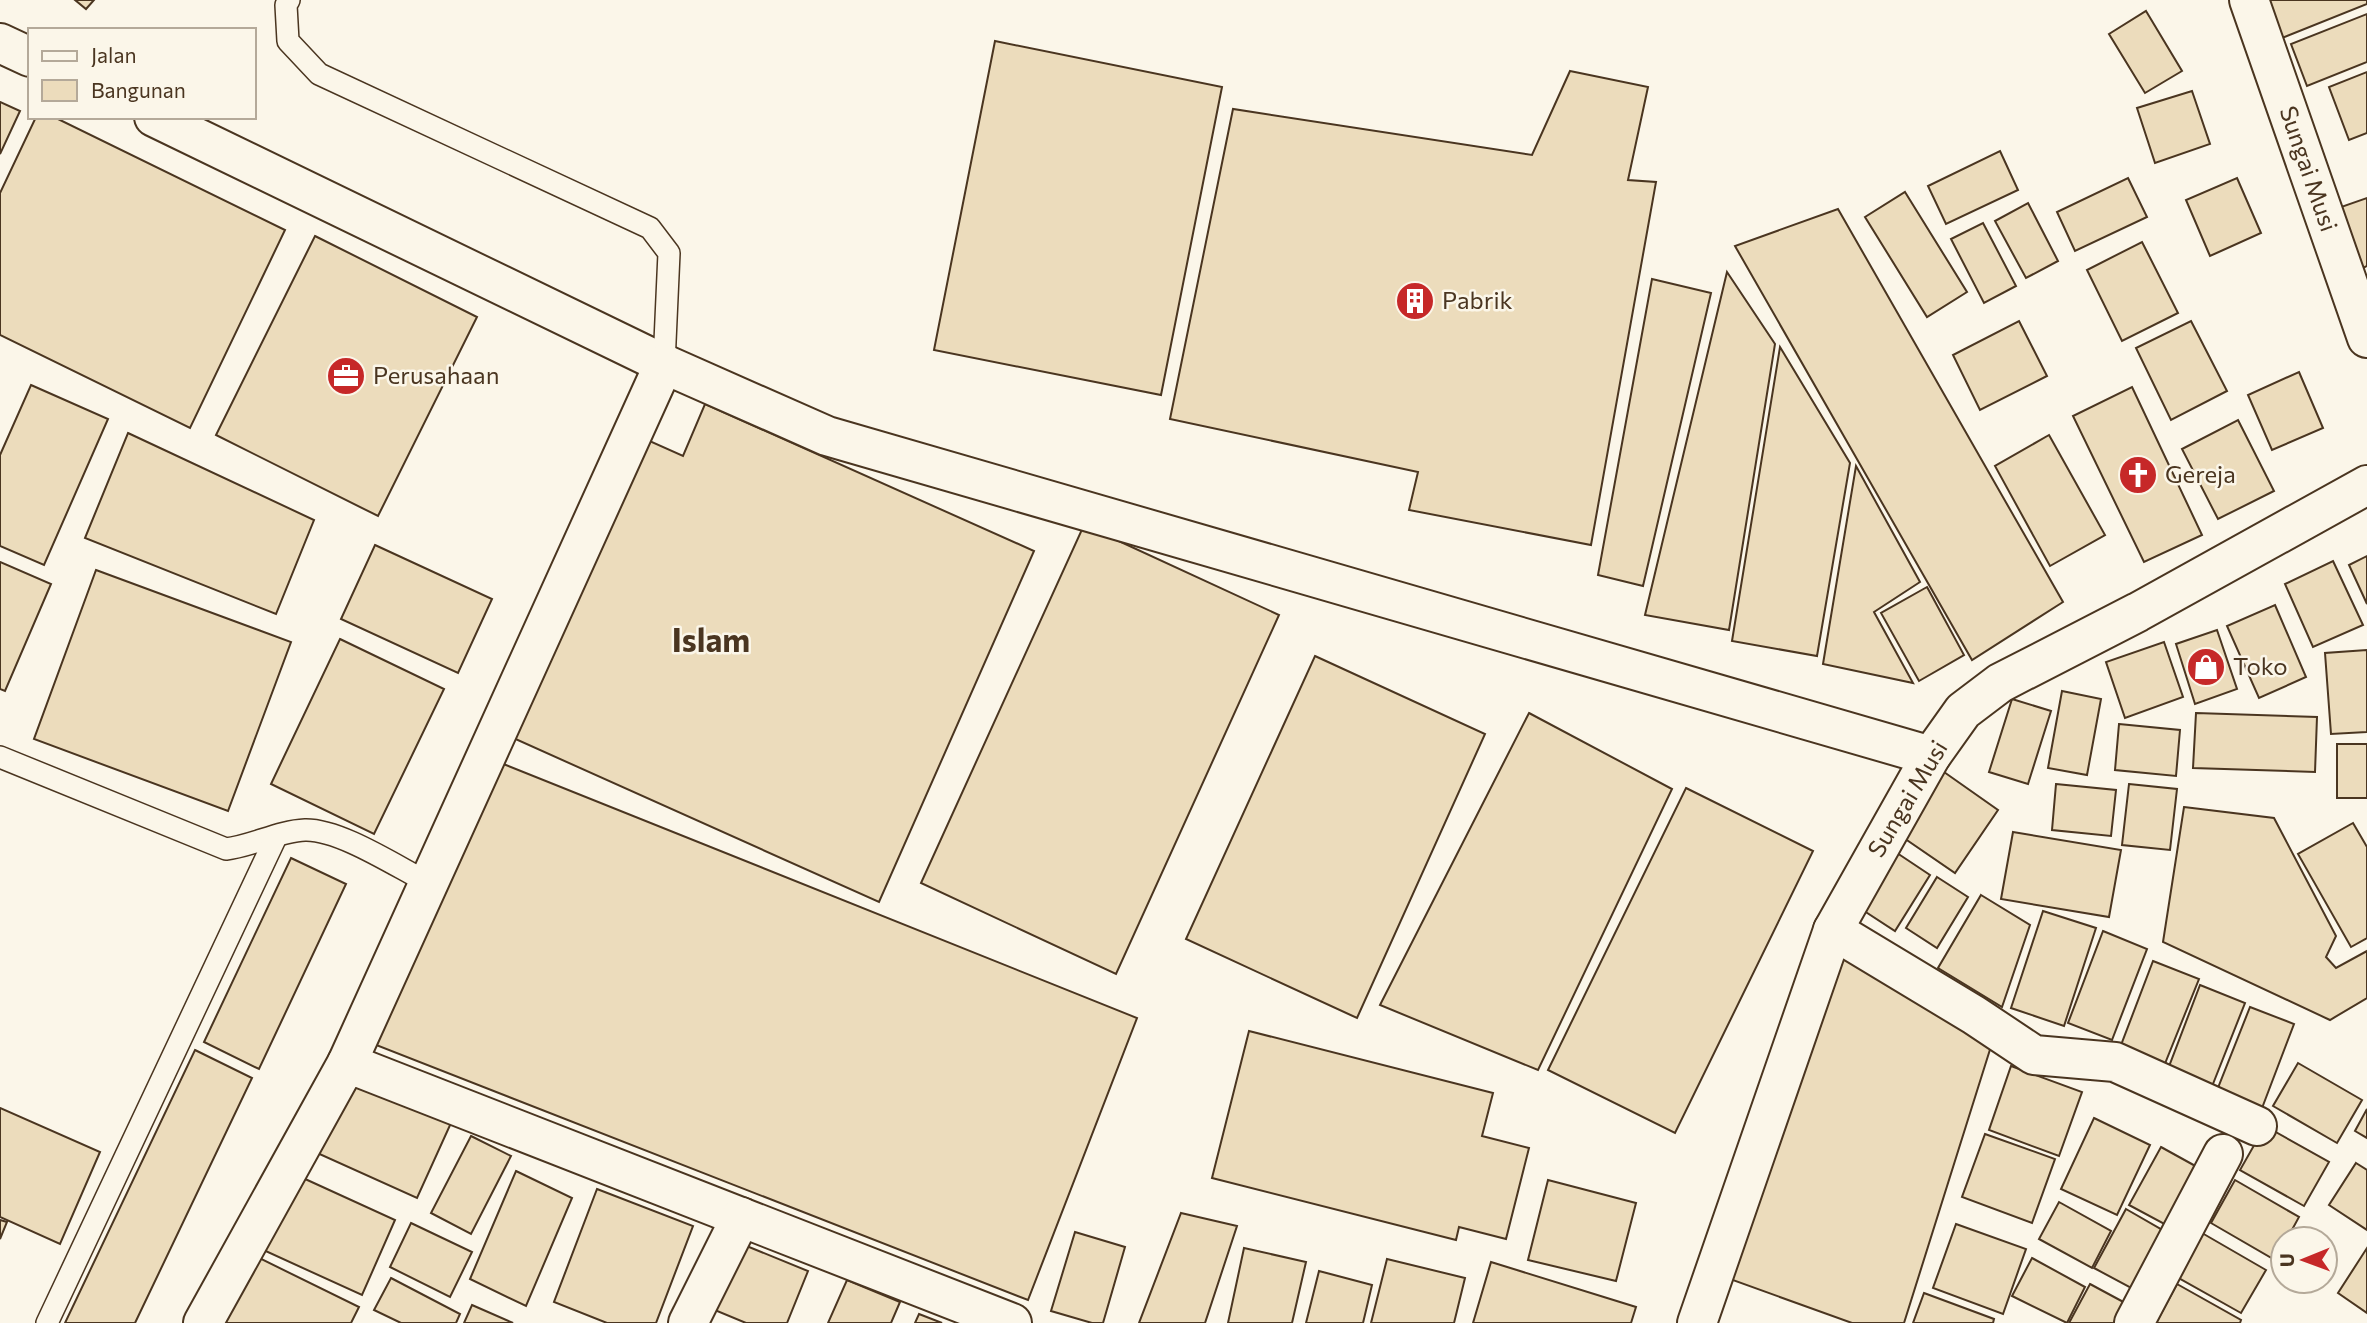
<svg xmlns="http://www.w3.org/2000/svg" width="2367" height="1323" viewBox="0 0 2367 1323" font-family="Commissioner,sans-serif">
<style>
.building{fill:#ecdcbc;stroke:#4a3520;stroke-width:2}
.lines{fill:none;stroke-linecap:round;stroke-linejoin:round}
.lane-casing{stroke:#4a3520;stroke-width:24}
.street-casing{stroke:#4a3520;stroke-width:42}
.secondary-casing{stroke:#4a3520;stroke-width:42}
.lane{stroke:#fbf6e9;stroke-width:21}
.street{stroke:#fbf6e9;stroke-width:38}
.secondary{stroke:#fbf6e9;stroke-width:38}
.labels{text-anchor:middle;stroke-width:5;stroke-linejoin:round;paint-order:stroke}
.street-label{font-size:24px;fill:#4a3520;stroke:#fbf6e9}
.poi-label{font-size:24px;fill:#4a3520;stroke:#fbf6e9;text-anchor:start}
.district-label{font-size:32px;font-weight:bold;fill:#4a3520;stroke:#fbf6e9}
</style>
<rect width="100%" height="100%" fill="#fbf6e9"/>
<g class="building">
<polygon points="75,0 94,0 86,9"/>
<polygon points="2267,0 2367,0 2367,4 2282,38"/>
<polygon points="2146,11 2182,71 2145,93 2109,34"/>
<polygon points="2367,14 2367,62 2307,86 2291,44"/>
<polygon points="995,41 1222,87 1161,395 934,350"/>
<polygon points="1570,71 1648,87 1628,180 1656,182 1591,545 1409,510 1418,472 1170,419 1233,109 1532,155"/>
<polygon points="2367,72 2367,133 2349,140 2329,87"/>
<polygon points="2192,91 2210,144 2155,163 2137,108"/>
<polygon points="0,102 20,111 0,154"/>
<polygon points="36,117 54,117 285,230 190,428 0,335 0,193"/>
<polygon points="2000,151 2018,190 1946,224 1928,186"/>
<polygon points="2128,178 2147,217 2075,251 2057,212"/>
<polygon points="2237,178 2261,233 2210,256 2186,200"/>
<polygon points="1905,192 1967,292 1927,317 1865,217"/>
<polygon points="2367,198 2367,266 2363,268 2341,207"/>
<polygon points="2028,203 2058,261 2026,278 1995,221"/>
<polygon points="1838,209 2063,602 1972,660 1735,246"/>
<polygon points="1983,223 2016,286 1984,303 1951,239"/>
<polygon points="315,236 477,317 378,516 216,435"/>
<polygon points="2142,242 2178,313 2122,341 2087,270"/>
<polygon points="1727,272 1775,344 1729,630 1645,615"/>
<polygon points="1652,279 1711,293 1643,586 1598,575"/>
<polygon points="2019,321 2047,376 1980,410 1953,355"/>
<polygon points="2191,321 2227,391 2171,420 2136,348"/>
<polygon points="1780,347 1850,463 1817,656 1732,641"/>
<polygon points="2299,372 2323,428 2272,450 2248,395"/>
<polygon points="31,385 108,419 44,565 0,546 0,455"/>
<polygon points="2132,387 2202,535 2144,562 2073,416"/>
<polygon points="705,404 1034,551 879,902 511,737 643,438 683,456"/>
<polygon points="2238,420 2274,491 2218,519 2182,449"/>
<polygon points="128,433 314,520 276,614 85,538"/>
<polygon points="2049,435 2105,535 2050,566 1995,466"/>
<polygon points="1856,466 1920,582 1874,612 1913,683 1823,664"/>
<polygon points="1084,525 1279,615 1116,974 921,883"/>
<polygon points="375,545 492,599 458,673 341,619"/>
<polygon points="2367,556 2367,604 2349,565"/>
<polygon points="2333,561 2363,625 2313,647 2285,584"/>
<polygon points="0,562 51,584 5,691 0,689"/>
<polygon points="96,570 291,642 228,811 34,739"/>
<polygon points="1927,587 1964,655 1919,681 1881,613"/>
<polygon points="2275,605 2306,677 2259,698 2227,626"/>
<polygon points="2217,630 2237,689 2195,704 2176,644"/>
<polygon points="340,639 444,689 374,834 271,784"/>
<polygon points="2164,642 2183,697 2125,718 2106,662"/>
<polygon points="2367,650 2367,732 2331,734 2325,653"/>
<polygon points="1315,656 1485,734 1357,1018 1186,939"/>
<polygon points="2062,691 2101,699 2087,775 2048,768"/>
<polygon points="2012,699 2051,711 2028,784 1989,772"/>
<polygon points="1529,713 1672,789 1538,1070 1380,1005"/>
<polygon points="2196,713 2317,717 2315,772 2193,768"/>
<polygon points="2119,724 2180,730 2176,776 2115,770"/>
<rect x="2337" y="744" width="30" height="54"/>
<polygon points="496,761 1137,1018 1028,1300 371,1043"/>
<polygon points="1944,772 1998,810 1955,873 1901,836"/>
<polygon points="2056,784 2116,790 2111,836 2052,830"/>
<polygon points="2129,784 2177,789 2170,850 2122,845"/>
<polygon points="1686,788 1813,851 1675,1133 1548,1070"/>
<polygon points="2184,807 2274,818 2336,936 2326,957 2336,968 2367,951 2367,998 2330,1020 2163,942"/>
<polygon points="2353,823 2367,847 2367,938 2351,947 2298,854"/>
<polygon points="2013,832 2121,850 2109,917 2001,899"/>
<polygon points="1891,849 1930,875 1895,931 1855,905"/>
<polygon points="291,858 346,884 259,1069 204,1042"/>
<polygon points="1937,877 1968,897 1937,948 1906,928"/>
<polygon points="1981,895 2030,925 2002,1007 1938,968"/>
<polygon points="2043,911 2096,928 2064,1026 2011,1008"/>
<polygon points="2103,931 2147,949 2112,1040 2068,1023"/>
<polygon points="1834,942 1993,1040 1904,1323 1852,1323 1716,1274"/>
<polygon points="2153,961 2199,979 2162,1071 2118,1053"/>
<polygon points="2200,985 2245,1003 2209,1094 2165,1077"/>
<polygon points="2250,1007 2294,1024 2259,1116 2214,1098"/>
<polygon points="1249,1031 1493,1093 1482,1136 1529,1148 1506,1239 1459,1227 1456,1240 1212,1178"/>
<polygon points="195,1050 252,1078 135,1323 65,1323"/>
<polygon points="2298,1063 2362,1100 2337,1143 2273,1106"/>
<polygon points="2011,1066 2082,1092 2059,1156 1989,1130"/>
<polygon points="348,1077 451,1123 417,1198 315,1152"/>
<polygon points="0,1108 100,1152 60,1244 0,1217"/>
<polygon points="2367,1109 2367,1138 2355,1131"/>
<polygon points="2094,1118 2150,1145 2117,1215 2061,1189"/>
<polygon points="2265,1126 2329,1162 2304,1206 2240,1170"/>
<polygon points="1985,1134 2055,1159 2032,1223 1962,1197"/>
<polygon points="471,1136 511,1156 471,1234 431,1213"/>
<polygon points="2161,1147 2199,1168 2168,1226 2129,1205"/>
<polygon points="2356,1163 2367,1170 2367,1230 2329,1205"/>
<polygon points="516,1171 572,1198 526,1306 470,1279"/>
<polygon points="292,1173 395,1220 362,1295 259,1248"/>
<polygon points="1548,1180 1636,1203 1616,1281 1528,1260"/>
<polygon points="2235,1180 2299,1217 2287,1239 2283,1239 2275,1260 2211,1223"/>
<polygon points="597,1189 693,1226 656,1323 607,1323 554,1302"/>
<polygon points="2059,1202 2111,1231 2092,1268 2039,1239"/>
<polygon points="2126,1209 2164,1231 2133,1289 2094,1268"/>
<polygon points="1181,1213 1237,1226 1205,1323 1139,1323"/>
<polygon points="0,1220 7,1222 0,1239"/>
<polygon points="411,1223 472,1252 450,1297 390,1267"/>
<polygon points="1956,1224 2026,1249 2003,1314 1933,1288"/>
<polygon points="1075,1232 1125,1247 1103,1323 1092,1323 1051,1311"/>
<polygon points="2202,1233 2266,1270 2241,1313 2177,1277"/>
<polygon points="732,1240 808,1271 787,1323 746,1323 705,1306"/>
<polygon points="1244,1248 1306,1262 1292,1323 1228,1323"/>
<polygon points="2367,1248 2367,1313 2338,1293"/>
<polygon points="251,1254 359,1307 351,1323 217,1323"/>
<polygon points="2032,1258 2085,1287 2067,1323 2012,1296"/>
<polygon points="1387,1259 1465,1278 1454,1323 1371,1323"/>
<polygon points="1491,1262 1636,1307 1631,1323 1473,1323"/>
<polygon points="1319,1271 1372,1285 1363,1323 1306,1323"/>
<polygon points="391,1278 460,1314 456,1323 401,1323 374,1310"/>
<polygon points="847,1280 900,1302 891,1323 828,1323"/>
<polygon points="2090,1284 2129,1305 2119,1323 2069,1323"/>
<polygon points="2177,1284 2241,1320 2240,1323 2156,1323"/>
<polygon points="1924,1293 1994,1319 1993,1323 1913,1323"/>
<polygon points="472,1305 513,1323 464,1323"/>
<polygon points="919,1314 942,1323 915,1323"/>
</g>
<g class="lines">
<defs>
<g id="lane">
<polyline points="289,0 286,5 288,41 319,74 650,228 669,253 664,364"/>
<path d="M0,757L226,849C252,846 279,831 305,830C340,829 397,867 429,883"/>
<polyline points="47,1323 276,837"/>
</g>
<g id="street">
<polyline points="0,43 30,57"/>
<polyline points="154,117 664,364 827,436 1931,756"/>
<polyline points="1833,930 1974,1015 2034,1055 2115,1062 2257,1126"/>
<polyline points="347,1063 664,364"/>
<polyline points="203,1323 347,1063 1012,1323"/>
<polyline points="688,1323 741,1217"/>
<polyline points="2134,1323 2223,1154"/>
</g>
<g id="secondary">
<polyline points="2249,0 2367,338"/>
<polyline points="1697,1323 1833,930 1931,756 1963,711 2000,683 2138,612 2367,485"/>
</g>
</defs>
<use href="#lane" class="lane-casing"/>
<use href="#street" class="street-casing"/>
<use href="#secondary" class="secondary-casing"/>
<use href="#lane" class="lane"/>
<use href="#street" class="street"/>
<use href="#secondary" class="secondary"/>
</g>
<defs>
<symbol id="building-disc" viewBox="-11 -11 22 22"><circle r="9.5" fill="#c62828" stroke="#fbf6e9"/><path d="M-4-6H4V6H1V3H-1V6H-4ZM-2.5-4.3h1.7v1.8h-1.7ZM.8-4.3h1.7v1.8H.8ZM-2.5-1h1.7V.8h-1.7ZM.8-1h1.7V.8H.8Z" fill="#fff"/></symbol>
<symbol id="office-disc" viewBox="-11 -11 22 22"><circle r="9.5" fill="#c62828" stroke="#fbf6e9"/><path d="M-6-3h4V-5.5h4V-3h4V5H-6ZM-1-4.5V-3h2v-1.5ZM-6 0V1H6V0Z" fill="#fff"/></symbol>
<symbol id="church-disc" viewBox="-11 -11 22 22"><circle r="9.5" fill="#c62828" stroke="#fbf6e9"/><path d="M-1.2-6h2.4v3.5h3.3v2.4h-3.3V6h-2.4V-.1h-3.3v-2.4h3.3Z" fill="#fff"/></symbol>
<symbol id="shop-disc" viewBox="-11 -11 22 22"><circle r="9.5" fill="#c62828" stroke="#fbf6e9"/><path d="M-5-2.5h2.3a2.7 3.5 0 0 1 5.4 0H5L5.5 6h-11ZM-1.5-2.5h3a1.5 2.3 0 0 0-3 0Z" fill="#fff"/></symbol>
</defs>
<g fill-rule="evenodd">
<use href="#building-disc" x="1393" y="279" width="44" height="44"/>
<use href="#office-disc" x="324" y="354" width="44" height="44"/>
<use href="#church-disc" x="2116" y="453" width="44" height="44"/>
<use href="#shop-disc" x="2184" y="645" width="44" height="44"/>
</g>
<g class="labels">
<g class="street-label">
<text transform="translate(2308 169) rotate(71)" y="8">Sungai Musi</text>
<text transform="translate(1908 799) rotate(-59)" y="8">Sungai Musi</text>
</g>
<g class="poi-label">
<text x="1442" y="309">Pabrik</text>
<text x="373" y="384">Perusahaan</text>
<text x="2165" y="483">Gereja</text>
<text x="2233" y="675">Toko</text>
</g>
<g class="district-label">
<text x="711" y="652">Islam</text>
</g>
</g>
<rect x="28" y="28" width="228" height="91" fill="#fbf6e9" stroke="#b4a999" stroke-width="2"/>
<rect x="42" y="51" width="35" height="10" fill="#fbf6e9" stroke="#b4a999" stroke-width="2"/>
<text x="91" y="63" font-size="21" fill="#4a3520">Jalan</text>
<rect x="42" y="80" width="35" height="21" fill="#ecdcbc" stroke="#b4a999" stroke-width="2"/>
<text x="91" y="98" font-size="21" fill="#4a3520">Bangunan</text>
<g transform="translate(2304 1260) rotate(269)"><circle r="33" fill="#fbf6e9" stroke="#b4a999" stroke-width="2"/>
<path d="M0-5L12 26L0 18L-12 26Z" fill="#c62828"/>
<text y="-10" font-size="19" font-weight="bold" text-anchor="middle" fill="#4a3520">U</text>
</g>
</svg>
